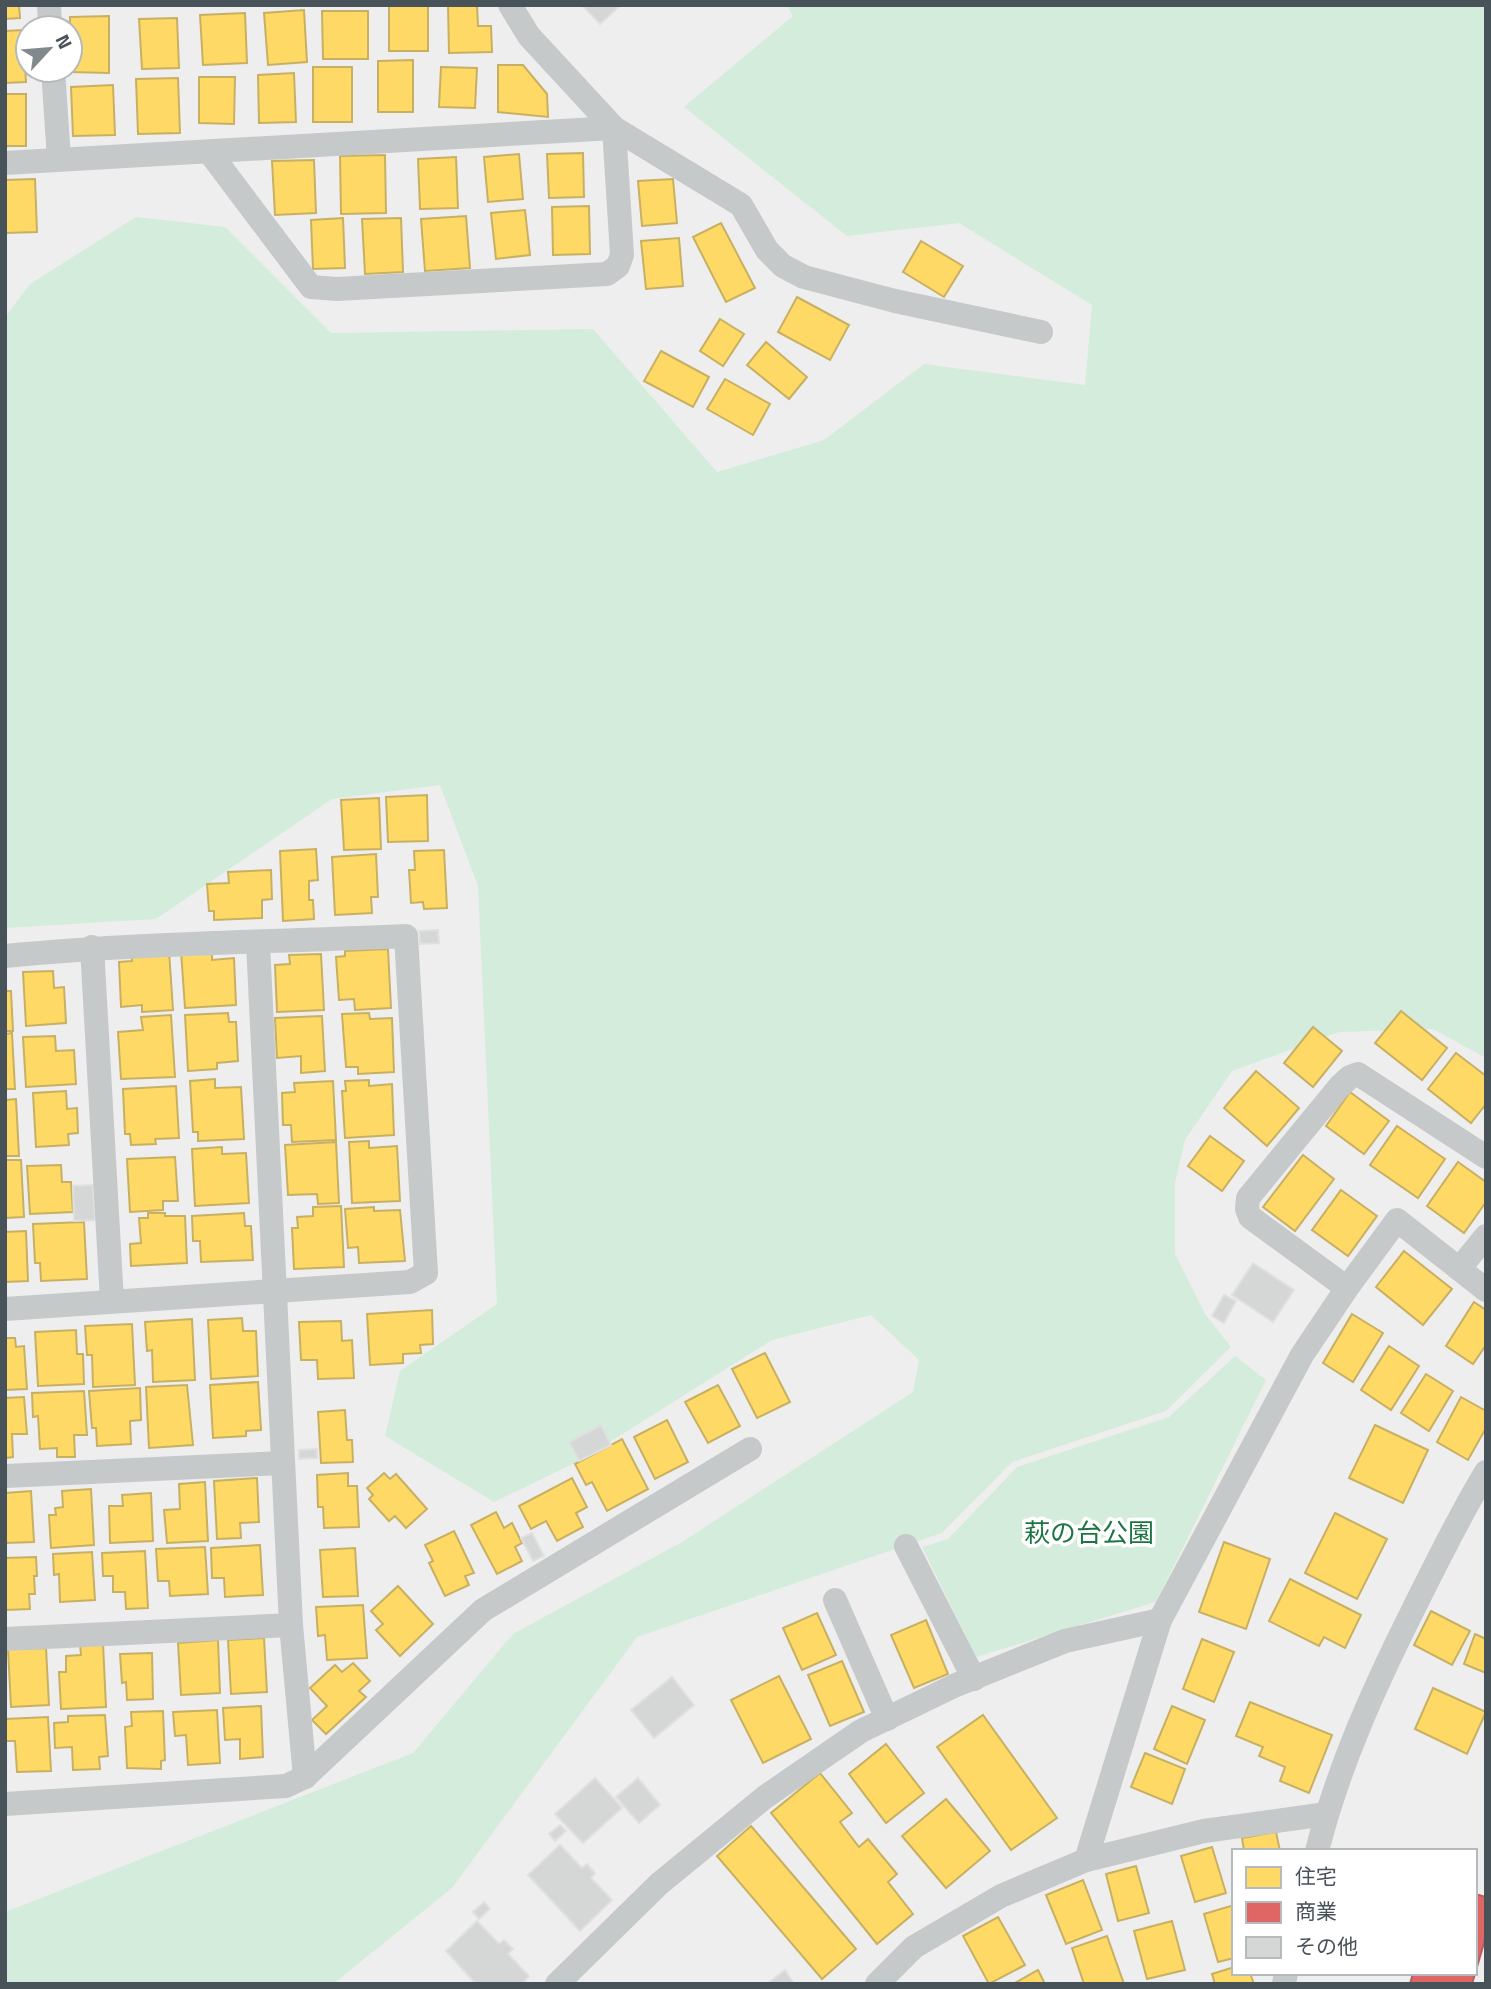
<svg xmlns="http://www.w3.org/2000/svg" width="1491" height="1989" viewBox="0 0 1491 1989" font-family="'Titillium Web','Noto Sans JP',sans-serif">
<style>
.green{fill:#d4ecdb}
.homes{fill:#ffd966;stroke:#c8b062;stroke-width:2}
.shops{fill:#e06666;stroke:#b26062;stroke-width:2}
.building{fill:#d5d6d6;stroke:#e0e0e1;stroke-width:2}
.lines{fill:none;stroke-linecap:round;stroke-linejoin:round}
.street{stroke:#c5c9ca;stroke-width:24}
.labels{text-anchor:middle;stroke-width:7;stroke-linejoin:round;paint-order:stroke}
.park-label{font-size:26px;fill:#1d7441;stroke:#fff}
</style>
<rect width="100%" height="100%" fill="#efeeee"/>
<g class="green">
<polygon points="786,5 1486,5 1486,1058 1433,1029 1339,1032 1232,1071 1185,1140 1175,1183 1175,1254 1205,1314 1231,1347 1166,1411 1012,1462 942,1533 637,1637 452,1888 333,1984 5,1984 5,1912 413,1753 513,1634 682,1542 913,1392 919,1360 871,1315 772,1340 581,1460 494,1502 385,1436 400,1371 497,1304 478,886 440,785 332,799 156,919 5,928 5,317 30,284 136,217 225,227 331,333 593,329 717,472 824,440 924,364 1085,385 1092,305 959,223 847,236 684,107 793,16"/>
<polygon points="1235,1356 1266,1380 1156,1602 976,1657 922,1547 948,1539 1017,1467 1169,1417"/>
</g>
<g class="homes">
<polygon points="5,5 19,5 20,18 5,19"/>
<rect x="389" y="5" width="39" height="46"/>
<polygon points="448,5 477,5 478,26 491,26 492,52 449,53"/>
<polygon points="304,10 307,62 268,65 264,13"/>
<polygon points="322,11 368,11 368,59 323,59"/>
<polygon points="245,13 247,63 203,65 200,15"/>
<polygon points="109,16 109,73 70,72 70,17"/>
<polygon points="177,18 179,68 142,69 139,19"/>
<polygon points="23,30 26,82 5,83 5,31"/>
<polygon points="413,60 413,112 378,112 378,61"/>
<polygon points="498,65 523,65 547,94 548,117 498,112"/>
<rect x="313" y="67" width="39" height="55"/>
<polygon points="441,67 477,68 475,108 439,107"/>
<polygon points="294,73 296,122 259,123 258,75"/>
<polygon points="199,77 235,77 234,124 199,123"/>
<polygon points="178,78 180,133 138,134 136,79"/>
<polygon points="113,85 115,135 73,136 71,87"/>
<rect x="5" y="94" width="21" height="52"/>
<polygon points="583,153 584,197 549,198 547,154"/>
<polygon points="519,154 523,199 488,202 484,157"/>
<polygon points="385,155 386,213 341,214 340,156"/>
<polygon points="456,157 458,208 420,209 418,159"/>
<polygon points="314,160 316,213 275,215 272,161"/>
<polygon points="35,179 37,232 5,233 5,180"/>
<polygon points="673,179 677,223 642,226 638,181"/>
<polygon points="589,206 590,254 553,255 552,207"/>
<polygon points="525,210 530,255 496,259 491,213"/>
<polygon points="466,216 470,268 425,271 421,219"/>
<polygon points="343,218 345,268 313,269 311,220"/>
<polygon points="401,218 403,272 365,274 362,219"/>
<polygon points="721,223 755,288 726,302 693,237"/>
<polygon points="679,238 683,286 646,289 641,241"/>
<polygon points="921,241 963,266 944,297 903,272"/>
<polygon points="797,297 849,325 830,360 778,332"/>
<polygon points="720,319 744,334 723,366 700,351"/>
<polygon points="766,342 807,377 789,399 747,365"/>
<polygon points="661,351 709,377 693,407 644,381"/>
<polygon points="725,379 770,404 753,435 707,409"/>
<polygon points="427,795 428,841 388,842 386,797"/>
<polygon points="379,798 381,849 344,850 341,800"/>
<polygon points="316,849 318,880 309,881 309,900 313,900 314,919 283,921 280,851"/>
<polygon points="444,850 447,908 424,909 423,902 411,903 409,870 415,870 414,851"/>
<polygon points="376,854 378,897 371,897 372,913 335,915 332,857"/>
<polygon points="271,870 272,899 262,900 262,918 214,920 214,911 209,911 207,884 229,883 228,872"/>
<polygon points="212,949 212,960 234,958 236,1005 185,1008 181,951"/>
<polygon points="388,949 391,1008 355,1010 354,999 339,1000 336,957 345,956 345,951"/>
<polygon points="169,951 173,1010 142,1012 142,1005 121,1007 119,962 132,961 132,953"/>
<polygon points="321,954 324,1010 277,1012 275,965 290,964 289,955"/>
<polygon points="53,971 54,988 64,987 66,1023 26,1026 23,972"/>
<polygon points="5,991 11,991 13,1031 5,1031"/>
<polygon points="1401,1011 1447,1048 1422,1080 1375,1043"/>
<polygon points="228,1013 229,1022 236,1022 238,1061 217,1063 217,1069 188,1071 185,1015"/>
<polygon points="369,1013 370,1019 392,1018 394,1072 358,1074 358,1067 346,1067 342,1014"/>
<polygon points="171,1015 175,1077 121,1079 118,1032 143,1030 141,1017"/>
<polygon points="322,1016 325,1071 301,1073 301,1056 277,1058 275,1018"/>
<polygon points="1313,1027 1342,1051 1313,1087 1284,1063"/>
<polygon points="12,1033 15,1089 5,1089 5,1034"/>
<polygon points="55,1036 56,1051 74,1050 76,1084 26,1087 23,1037"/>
<polygon points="1456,1053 1486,1076 1486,1104 1471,1123 1428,1089"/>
<polygon points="1256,1071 1299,1108 1267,1146 1224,1108"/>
<polygon points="215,1079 215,1088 241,1087 244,1139 198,1141 198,1132 193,1132 190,1081"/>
<polygon points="369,1080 369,1086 392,1084 394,1135 345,1138 342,1091 346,1091 345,1081"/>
<polygon points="333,1081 336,1140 292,1142 291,1125 283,1125 282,1093 295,1092 294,1083"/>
<polygon points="176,1086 179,1138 155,1139 156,1144 131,1145 130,1134 125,1134 123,1089"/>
<polygon points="66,1091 67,1109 77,1108 78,1133 68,1134 69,1145 36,1147 33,1093"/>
<polygon points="1350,1092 1389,1121 1364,1154 1326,1126"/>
<polygon points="16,1099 19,1156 5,1156 5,1100"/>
<polygon points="1397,1126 1445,1159 1418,1198 1370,1165"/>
<polygon points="1210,1136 1244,1161 1222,1191 1188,1166"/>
<polygon points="369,1141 369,1148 397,1146 400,1201 352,1203 349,1142"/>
<polygon points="336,1142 339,1203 318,1204 317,1194 288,1195 285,1145"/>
<polygon points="222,1147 222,1154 246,1153 249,1203 195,1206 192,1149"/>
<polygon points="1303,1155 1334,1179 1295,1231 1263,1207"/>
<polygon points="175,1157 178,1201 163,1201 163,1210 130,1212 127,1159"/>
<polygon points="5,1160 21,1160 24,1217 5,1218"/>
<polygon points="1458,1162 1486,1182 1486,1202 1464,1233 1427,1206"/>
<polygon points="61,1165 62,1182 71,1182 73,1212 30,1214 27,1166"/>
<polygon points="1341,1190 1377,1216 1348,1256 1312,1230"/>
<polygon points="341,1206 344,1267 294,1269 292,1228 298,1228 297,1217 313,1216 313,1207"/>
<polygon points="374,1207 374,1211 400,1210 405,1261 359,1263 358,1247 348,1248 345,1209"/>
<polygon points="148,1213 165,1213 165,1216 185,1216 187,1263 131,1266 130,1244 141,1243 139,1218 148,1218"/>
<polygon points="244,1213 245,1226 251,1226 253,1260 201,1262 200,1241 193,1241 192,1216"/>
<polygon points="84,1222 87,1279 41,1281 40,1263 35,1263 33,1224"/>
<polygon points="26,1231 28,1281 5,1282 5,1232"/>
<polygon points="1404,1251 1452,1289 1423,1325 1376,1287"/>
<polygon points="1474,1302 1486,1310 1486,1345 1473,1364 1446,1346"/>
<polygon points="432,1310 433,1344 420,1345 421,1353 403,1354 403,1363 370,1365 367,1314"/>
<polygon points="1352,1314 1383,1333 1353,1382 1323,1363"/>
<polygon points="242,1318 243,1331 256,1331 258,1376 211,1379 208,1320"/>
<polygon points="192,1319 195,1380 153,1382 152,1350 147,1351 145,1322"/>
<polygon points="341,1321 342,1341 352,1340 354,1378 318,1379 317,1360 301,1360 299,1322"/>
<polygon points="132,1324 135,1385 93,1387 92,1355 87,1355 85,1326"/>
<polygon points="76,1330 77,1354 83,1354 84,1384 38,1386 35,1332"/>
<polygon points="5,1338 15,1338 16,1347 24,1346 27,1389 5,1390"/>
<polygon points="1389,1346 1419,1366 1391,1410 1361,1390"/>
<polygon points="765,1353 790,1402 757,1418 732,1369"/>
<polygon points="1426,1374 1453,1391 1429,1431 1401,1413"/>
<polygon points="258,1382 261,1430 246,1431 246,1436 213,1438 210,1385"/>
<polygon points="187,1385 193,1445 149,1448 146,1387"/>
<polygon points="718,1385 740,1426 708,1443 685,1402"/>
<polygon points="140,1388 141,1420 130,1421 131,1444 97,1446 96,1428 92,1428 89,1391"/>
<polygon points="84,1391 87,1435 74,1435 75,1457 57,1457 57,1448 40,1449 38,1416 33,1417 32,1393"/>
<polygon points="24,1397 27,1434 12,1434 13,1457 5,1458 5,1398"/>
<polygon points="1461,1397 1486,1411 1486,1428 1468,1460 1437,1442"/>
<polygon points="345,1410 347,1440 352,1440 353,1462 321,1463 318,1412"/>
<polygon points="667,1420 688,1462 655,1479 634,1437"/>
<polygon points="1375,1425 1428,1450 1403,1503 1349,1478"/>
<polygon points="622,1439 648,1489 607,1511 592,1482 586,1485 575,1464"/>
<polygon points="348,1473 348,1486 357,1486 359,1527 324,1528 323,1507 318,1507 317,1475"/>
<polygon points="384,1473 390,1479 396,1474 427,1509 406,1528 395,1516 389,1521 369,1499 373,1495 367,1488"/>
<polygon points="257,1478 259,1522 240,1523 241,1538 217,1539 214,1481"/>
<polygon points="572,1478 587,1507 576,1513 583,1527 557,1541 546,1521 531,1529 519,1506"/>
<polygon points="205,1482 208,1541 167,1543 164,1510 180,1509 179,1484"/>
<polygon points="91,1489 94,1545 51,1548 49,1515 56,1515 55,1508 63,1507 62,1491"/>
<polygon points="31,1491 34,1542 5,1543 5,1493"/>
<polygon points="151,1493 153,1541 110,1543 109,1506 123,1506 122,1495"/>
<polygon points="496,1512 504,1528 512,1523 522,1543 515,1547 522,1561 497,1574 471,1525"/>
<polygon points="1335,1513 1387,1539 1357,1599 1305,1573"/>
<polygon points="454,1531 474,1573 465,1576 469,1585 445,1596 429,1563 433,1561 425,1545"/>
<polygon points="1224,1542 1270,1559 1246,1629 1199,1612"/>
<polygon points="260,1545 263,1595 225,1597 224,1578 212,1578 211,1548"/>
<polygon points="205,1547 208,1594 170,1596 169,1581 158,1581 156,1549"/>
<polygon points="355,1548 358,1596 323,1597 320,1550"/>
<polygon points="145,1551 148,1608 126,1609 125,1592 113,1592 113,1576 103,1576 102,1553"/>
<polygon points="92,1552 95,1600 60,1602 59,1574 54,1575 53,1554"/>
<polygon points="36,1557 37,1576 34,1576 35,1594 29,1594 30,1609 5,1610 5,1558"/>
<polygon points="1290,1579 1361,1615 1345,1648 1324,1637 1319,1646 1269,1621"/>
<polygon points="398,1586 433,1624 400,1656 376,1630 383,1624 371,1611"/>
<polygon points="363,1605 367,1658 327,1660 325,1635 318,1636 316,1607"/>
<polygon points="1431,1611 1470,1631 1452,1665 1414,1645"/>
<polygon points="817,1613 836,1655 802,1670 783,1628"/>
<polygon points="926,1620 948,1674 914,1688 891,1635"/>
<polygon points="1475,1634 1486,1639 1486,1673 1464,1664"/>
<polygon points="264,1638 267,1692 231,1694 228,1640"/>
<polygon points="1202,1639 1234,1652 1214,1702 1183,1689"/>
<polygon points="218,1640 220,1693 181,1695 178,1643"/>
<polygon points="103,1643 106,1707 61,1709 59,1672 66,1672 66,1656 81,1655 80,1644"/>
<polygon points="46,1648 49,1705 11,1707 8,1649"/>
<polygon points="152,1653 153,1699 127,1700 126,1682 122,1683 120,1654"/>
<polygon points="842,1661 864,1712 830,1726 808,1675"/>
<polygon points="353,1663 370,1681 359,1691 366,1697 326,1734 312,1720 327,1706 310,1688 335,1665 342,1672"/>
<polygon points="779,1676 811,1739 763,1763 731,1700"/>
<polygon points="1433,1688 1486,1712 1467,1754 1415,1729"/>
<polygon points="1250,1702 1332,1735 1309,1793 1280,1781 1285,1767 1259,1756 1263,1747 1236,1736"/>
<polygon points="261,1706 263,1757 240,1759 240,1739 225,1740 223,1708"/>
<polygon points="1172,1706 1205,1720 1187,1764 1154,1749"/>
<polygon points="217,1710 220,1763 188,1765 186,1735 175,1736 173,1712"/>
<polygon points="163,1711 165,1760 161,1761 161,1769 127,1768 125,1727 132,1726 131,1712"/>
<polygon points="105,1715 108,1756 99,1757 100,1769 73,1770 72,1747 55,1748 54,1723 68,1722 68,1716"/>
<polygon points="983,1715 1057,1818 1011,1850 937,1747"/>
<polygon points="48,1717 51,1771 17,1772 15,1741 5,1741 5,1719"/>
<polygon points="886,1744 924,1793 886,1823 849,1774"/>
<polygon points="1145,1753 1185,1769 1172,1804 1131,1787"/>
<polygon points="820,1773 852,1813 840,1822 859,1847 868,1839 897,1874 888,1882 913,1914 877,1944 771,1813"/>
<polygon points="946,1799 990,1851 946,1888 902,1836"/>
<polygon points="751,1826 856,1949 822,1979 717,1856"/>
<polygon points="1276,1832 1280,1851 1244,1851 1242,1838"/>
<polygon points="1212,1847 1226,1893 1195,1902 1181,1856"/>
<polygon points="1136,1866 1149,1913 1118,1921 1106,1874"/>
<polygon points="1083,1880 1102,1930 1066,1944 1046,1895"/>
<polygon points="1234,1905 1234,1958 1218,1962 1204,1914"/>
<polygon points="998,1917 1025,1965 989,1984 963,1936"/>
<polygon points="1172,1921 1185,1970 1147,1979 1134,1931"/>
<polygon points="1107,1936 1124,1984 1084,1984 1072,1948"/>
<polygon points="1234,1967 1234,1973 1250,1973 1254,1984 1215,1984 1212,1974"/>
<polygon points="1038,1970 1045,1984 1013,1984"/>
</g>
<polygon class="shops" points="1475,1894 1486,1897 1486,1936 1472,1984 1410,1984 1413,1973 1475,1973"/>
<g class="building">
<polygon points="582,5 621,5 600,24"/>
<polygon points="438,930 439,943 420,944 419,931"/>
<polygon points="93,1185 95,1220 74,1221 73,1186"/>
<polygon points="1253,1263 1294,1290 1273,1322 1232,1295"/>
<polygon points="1224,1295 1236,1301 1224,1323 1212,1316"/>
<polygon points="601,1425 611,1445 579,1461 569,1442"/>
<polygon points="317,1449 317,1458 299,1459 299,1450"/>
<polygon points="532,1533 544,1556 533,1561 521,1538"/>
<polygon points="672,1677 694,1705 654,1738 631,1710"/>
<polygon points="595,1778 622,1808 583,1843 555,1814"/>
<polygon points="638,1778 660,1805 639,1823 616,1797"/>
<polygon points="560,1825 566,1831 555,1841 549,1834"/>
<polygon points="560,1845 582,1868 587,1864 595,1873 591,1878 612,1900 580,1931 528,1875"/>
<polygon points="484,1902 490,1909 479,1919 473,1912"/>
<polygon points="477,1921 499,1944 504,1940 513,1949 508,1954 529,1976 522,1984 476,1984 446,1951"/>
<polygon points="785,1970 794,1984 767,1984"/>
</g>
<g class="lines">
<g class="street">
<polyline points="49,5 50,28"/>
<polyline points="510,5 529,36 614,128 741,205 767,250 783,266 804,277 895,301 1041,332"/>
<polyline points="53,70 59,159"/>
<polyline points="210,153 311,287 337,289 607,274 618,266 622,255 614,128"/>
<polyline points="5,163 614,128"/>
<polyline points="258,943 291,1625 305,1777"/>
<polyline points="92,947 112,1301"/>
<path d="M5,956C138,943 273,942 406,936L426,1273L410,1282L5,1309"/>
<polyline points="1459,1269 1486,1236"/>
<polyline points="1347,1288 1250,1217 1247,1209 1248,1198 1340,1086 1350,1077 1358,1074 1486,1157"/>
<polyline points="5,1476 283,1463"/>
<polyline points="906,1546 974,1679"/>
<polyline points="835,1600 887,1719"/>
<polyline points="5,1639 291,1625"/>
<polyline points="5,1804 286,1786 305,1777 483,1610 750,1449"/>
<path d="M1317,1851C1338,1768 1373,1690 1411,1614C1435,1566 1458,1518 1486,1472"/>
<polyline points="1086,1860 1160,1620 1302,1355 1347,1288 1397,1220 1486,1290"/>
<polyline points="557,1984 659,1884 765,1797 861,1731 956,1685 1065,1641 1160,1620"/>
<polyline points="877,1984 914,1947 1001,1896 1086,1860 1204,1831 1326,1814"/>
<polyline points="1284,1984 1286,1973"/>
</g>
</g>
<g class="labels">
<g class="park-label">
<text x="1089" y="1542">萩の台公園</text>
</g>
</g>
<rect width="1491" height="1989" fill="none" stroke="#475259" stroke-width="14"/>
<rect x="1232" y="1849" width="245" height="126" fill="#ffffff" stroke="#b5babd" stroke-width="2"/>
<rect x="1246" y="1867" width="35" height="21" fill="#ffd966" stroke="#b5babd" stroke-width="2"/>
<text x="1295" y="1884" font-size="21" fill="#475259">住宅</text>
<rect x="1246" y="1902" width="35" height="21" fill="#e06666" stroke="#b5babd" stroke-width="2"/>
<text x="1295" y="1919" font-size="21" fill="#475259">商業</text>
<rect x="1246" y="1937" width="35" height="21" fill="#d5d6d6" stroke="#b5babd" stroke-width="2"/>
<text x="1295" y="1954" font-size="21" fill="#475259">その他</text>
<g transform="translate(49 49) rotate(64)"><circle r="33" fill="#ffffff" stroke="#b5babd" stroke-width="2"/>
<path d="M0-5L12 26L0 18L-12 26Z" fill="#82898d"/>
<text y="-10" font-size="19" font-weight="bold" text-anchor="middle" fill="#475259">N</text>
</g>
</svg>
